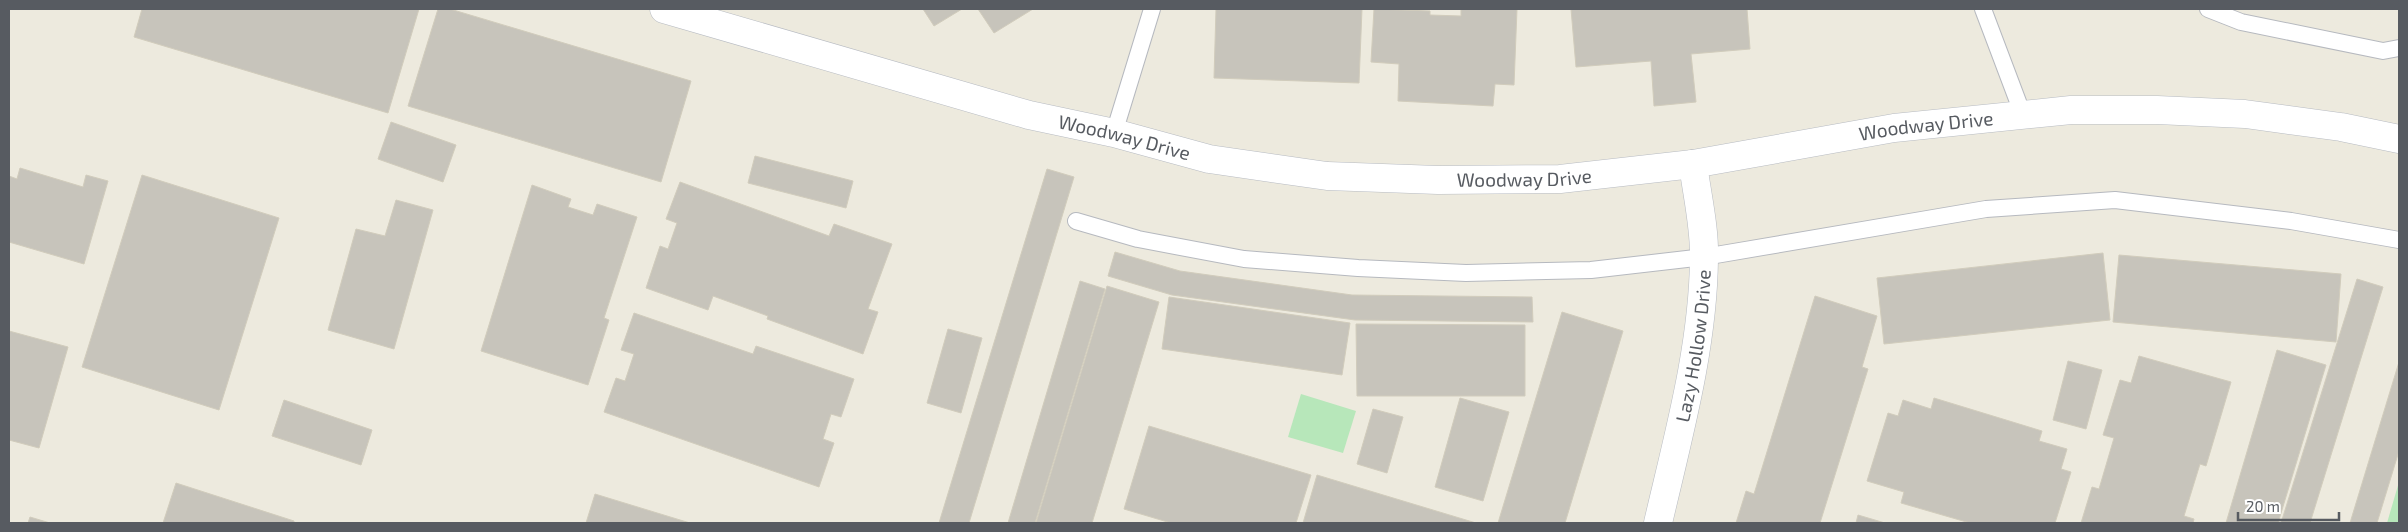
<svg xmlns="http://www.w3.org/2000/svg" width="2408" height="532" viewBox="0 0 2408 532" font-family="'Exo 2',sans-serif">
<style>
.green{fill:#b7e7ba}
.building{fill:#c7c4bb;stroke:#d1ccbc}
.lines{fill:none;stroke-linecap:round;stroke-linejoin:round}
.lane-casing{stroke:#b6b9bf;stroke-width:18}
.secondary-casing{stroke:#b7bbc2;stroke-width:29}
.lane{stroke:#fff;stroke-width:16}
.secondary{stroke:#fff;stroke-width:28}
.labels{text-anchor:middle;stroke-width:4;stroke-linejoin:round;paint-order:stroke}
.street-label{font-size:19px;fill:#575b61;stroke:#fff}
</style>
<rect width="100%" height="100%" fill="#edeade"/>
<g class="green">
<polygon points="1301,394 1356,411 1343,453 1288,437"/>
<polygon points="2399,482 2399,523 2387,523"/>
</g>
<g class="building">
<polygon points="142,9 419,9 388,113 134,37"/>
<polygon points="438,9 450,9 691,81 661,182 408,106"/>
<polygon points="923,9 962,9 934,26"/>
<polygon points="978,9 1033,9 994,33"/>
<polygon points="1216,9 1362,9 1359,83 1214,78"/>
<polygon points="1374,9 1430,11 1430,15 1461,16 1461,9 1517,9 1514,85 1495,84 1493,106 1398,101 1399,64 1371,62"/>
<polygon points="1571,9 1747,9 1750,49 1691,54 1696,102 1654,106 1651,61 1576,67"/>
<polygon points="391,122 456,145 443,182 378,159"/>
<polygon points="755,156 853,181 846,208 748,183"/>
<polygon points="20,168 83,187 86,175 108,181 84,264 9,242 9,176 17,179"/>
<polygon points="1047,169 1074,177 969,523 939,523"/>
<polygon points="142,175 279,218 219,410 82,367"/>
<polygon points="680,182 829,236 834,224 892,244 868,309 878,312 863,354 767,319 768,316 713,296 708,310 646,288 660,246 668,249 677,223 666,219"/>
<polygon points="532,185 571,199 568,207 593,215 597,204 637,217 604,318 609,320 588,385 481,351"/>
<polygon points="396,200 433,210 394,349 328,330 356,229 385,236"/>
<polygon points="1115,252 1180,271 1352,295 1532,297 1533,322 1355,320 1172,295 1108,276"/>
<polygon points="2103,253 2110,320 1884,344 1877,278"/>
<polygon points="2119,255 2341,274 2336,342 2113,322"/>
<polygon points="2357,279 2383,287 2310,523 2281,523"/>
<polygon points="1080,281 1105,289 1035,523 1008,523"/>
<polygon points="1107,286 1159,302 1092,523 1036,523"/>
<polygon points="1815,296 1877,316 1862,367 1868,369 1820,523 1736,523 1746,491 1754,494"/>
<polygon points="1169,297 1350,323 1342,375 1162,349"/>
<polygon points="1562,312 1623,331 1565,523 1498,523"/>
<polygon points="634,313 753,354 756,346 854,379 841,417 831,414 823,439 834,443 819,487 604,412 616,378 625,381 634,354 621,350"/>
<polygon points="1356,324 1525,325 1525,396 1357,396"/>
<polygon points="948,329 982,338 961,413 927,403"/>
<polygon points="9,331 68,347 39,448 9,440"/>
<polygon points="2277,350 2326,365 2278,523 2226,523"/>
<polygon points="2139,356 2231,382 2206,466 2200,464 2184,516 2194,519 2193,523 2081,523 2092,487 2099,489 2114,438 2103,435 2120,380 2131,383"/>
<polygon points="2068,361 2102,370 2086,429 2053,420"/>
<polygon points="2399,362 2399,451 2377,523 2350,523"/>
<polygon points="1460,398 1509,412 1483,501 1435,487"/>
<polygon points="1934,398 2042,431 2039,441 2067,449 2061,469 2071,472 2055,523 1970,523 1901,503 1904,492 1867,481 1888,413 1898,416 1903,400 1931,409"/>
<polygon points="284,400 372,430 361,465 272,436"/>
<polygon points="1373,409 1403,417 1387,473 1357,464"/>
<polygon points="1149,426 1311,475 1296,523 1171,523 1124,509"/>
<polygon points="1317,475 1476,523 1303,523"/>
<polygon points="176,483 294,521 294,523 163,523"/>
<polygon points="595,494 690,523 586,523"/>
<polygon points="1858,515 1885,523 1856,523"/>
<polygon points="30,517 50,523 28,523"/>
</g>
<g class="lines">
<defs>
<g id="lane">
<polyline points="1983,9 2023,115"/>
<polyline points="2208,9 2241,22 2383,51 2399,48"/>
<polyline points="1114,133 1152,9"/>
<polyline points="1076,221 1138,239 1244,259 1358,268 1466,273 1591,270 1704,257 1986,209 2115,200 2291,221 2399,240"/>
</g>
<g id="secondary">
<path id="s1" d="M664,9L1029,115L1114,133L1209,159L1327,176L1438,180L1560,179L1693,164L1894,128L2071,110H2157L2245,114L2341,127L2399,139"/>
<path id="s2" d="M1658,523C1678,437 1703,348 1704,259C1705,228 1697,195 1693,164"/>
</g>
</defs>
<use href="#lane" class="lane-casing"/>
<use href="#secondary" class="secondary-casing"/>
<use href="#lane" class="lane"/>
<use href="#secondary" class="secondary"/>
</g>
<g class="labels">
<g class="street-label">
<text dy="7" stroke="none"><textPath href="#s1" startOffset="1288">Woodway Drive</textPath></text>
<text dy="7" stroke="none"><textPath href="#s1" startOffset="478">Woodway Drive</textPath></text>
<text dy="7" stroke="none"><textPath href="#s1" startOffset="882">Woodway Drive</textPath></text>
<text dy="7" stroke="none"><textPath href="#s2" startOffset="181">Lazy Hollow Drive</textPath></text>
</g>
</g>
<rect width="2408" height="532" fill="none" stroke="#575b61" stroke-width="20"/>
<path d="M2238 512v8h101v-8" fill="none" stroke="#575b61" stroke-width="2.5"/>
<text x="2246" y="512" font-size="15" fill="#575b61" stroke="#ffffff" stroke-width="4" paint-order="stroke">20 m</text>
</svg>
